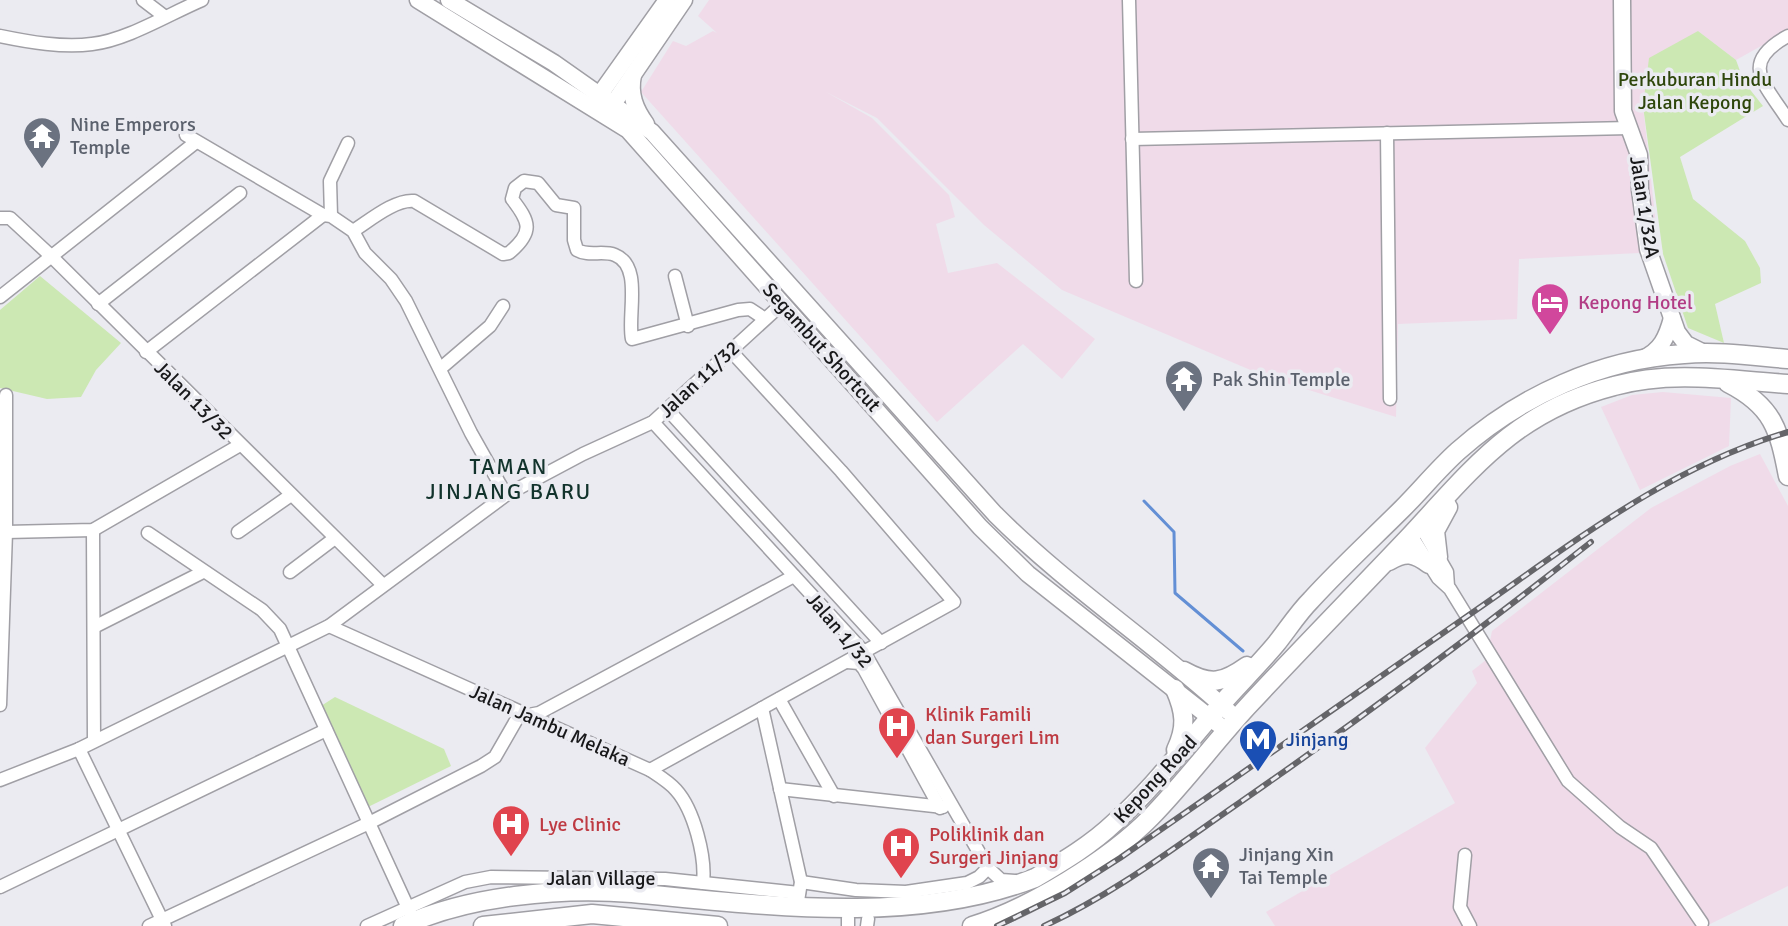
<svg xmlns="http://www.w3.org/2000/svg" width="1788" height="926" viewBox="0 0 1788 926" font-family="Signika,sans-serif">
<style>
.industrial{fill:#f0dbe9}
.green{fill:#cce8b3}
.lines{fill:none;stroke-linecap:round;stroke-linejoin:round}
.stream{stroke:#638fd5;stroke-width:3}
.street-casing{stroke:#a09fa5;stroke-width:15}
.secondary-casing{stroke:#a09fa5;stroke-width:19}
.primary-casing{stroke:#a09fa5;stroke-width:21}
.street{stroke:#fff;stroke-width:12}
.secondary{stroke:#fff;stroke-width:16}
.primary{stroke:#fff;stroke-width:18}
.rail-casing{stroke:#656569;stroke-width:6}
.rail{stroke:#ebebf1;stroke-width:3;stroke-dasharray:9;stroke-linecap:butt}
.labels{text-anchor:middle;stroke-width:7;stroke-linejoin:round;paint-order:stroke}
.park-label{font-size:20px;fill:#2e460b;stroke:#ebebf1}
.worship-label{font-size:20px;fill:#5b616d;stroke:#ebebf1;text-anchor:start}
.street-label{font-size:20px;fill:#18181a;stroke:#ebebf1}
.hotel-label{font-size:20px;fill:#b23c85;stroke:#ebebf1;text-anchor:start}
.health-label{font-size:20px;fill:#be3a42;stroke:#ebebf1;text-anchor:start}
.transit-label{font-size:20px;fill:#164399;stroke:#ebebf1;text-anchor:start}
.neighbourhood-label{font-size:22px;letter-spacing:2px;fill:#12332c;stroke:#ebebf1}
</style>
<rect width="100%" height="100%" fill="#ebebf1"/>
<g class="industrial">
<polygon points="709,0 1788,0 1788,31 1736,60 1698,31 1643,106 1659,252 1519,259 1517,319 1398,324 1396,417 1267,377 1062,290 984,225 877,118 826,92 872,118 949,195 955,217 936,224 948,273 997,263 1095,339 1062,379 1023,344 937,422 641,92 673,41 686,46 713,31 717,33 698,16"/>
<polygon points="1663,392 1731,398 1729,446 1640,490 1601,407 1632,395"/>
<polygon points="1760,454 1788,506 1788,886 1706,926 1275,926 1266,912 1455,803 1425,748 1477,683 1472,671 1486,660 1492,631 1651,508 1730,466"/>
</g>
<g class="green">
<polygon points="1698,31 1736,60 1744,82 1763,106 1680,157 1693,199 1745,241 1760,268 1761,283 1715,304 1724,343 1688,328 1663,254 1643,106 1649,58"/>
<polygon points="40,276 121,343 96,370 81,397 47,399 0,388 0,310"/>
<polygon points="335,697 444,749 451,766 368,807 321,706"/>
</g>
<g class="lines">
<polyline class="stream" points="1144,501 1174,532 1175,593 1243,651"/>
<defs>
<g id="street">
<polyline points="143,0 164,16"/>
<polyline points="1129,0 1136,281"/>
<path d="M0,36C29,42 63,48 92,44C127,40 169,14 202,0"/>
<path d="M1788,36C1738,63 1765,84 1788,120"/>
<polyline points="1387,133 1390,399"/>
<polyline points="186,135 323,215 331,216 353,231 365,253 391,279 406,301 471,433 506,495"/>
<polyline points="1132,139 1630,128"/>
<polyline points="331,216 330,181 348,143"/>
<polyline points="0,218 10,218 51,256 383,585"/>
<path d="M353,231C369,221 395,199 414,201L503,254L509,253C534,232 530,222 512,199L515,188L524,181L538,183L556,205L574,208V240L577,250C589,257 602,250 615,255C643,266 627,315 632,339L738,310L750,309L765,319"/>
<polyline points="675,276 688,326"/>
<polyline points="0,297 196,142"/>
<polyline points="98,304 240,193"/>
<polyline points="146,352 323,215"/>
<polyline points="441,368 490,326 503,306"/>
<polyline points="667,409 881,643"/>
<polyline points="653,422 864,652 988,868 1001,880 1015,881"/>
<polyline points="1420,525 1447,572 1448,586"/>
<polyline points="93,530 94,741"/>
<polyline points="6,532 93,530 240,445"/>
<polyline points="238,532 291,495"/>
<polyline points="148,533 262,610 280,629 414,921"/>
<polyline points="1411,535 1438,578 1450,589 1568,781 1620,827 1651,848 1702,923"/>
<polyline points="290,572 335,538"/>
<path d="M329,626L650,770C659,776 669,782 676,790C694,810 706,857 703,883"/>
<polyline points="94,627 203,572"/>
<polyline points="847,662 859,663 864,669 940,808"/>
<polyline points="779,699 834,796"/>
<polyline points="0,705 6,532 6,395"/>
<polyline points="762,708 801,882 798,901"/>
<polyline points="79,749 165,926"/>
<polyline points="650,770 954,602 841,471 730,350"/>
<polyline points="0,780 79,749 329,626 506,495 583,454 653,422 783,303"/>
<polyline points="780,789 943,807"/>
<polyline points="1465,855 1460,907 1470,926"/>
<polyline points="801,882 856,890 906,892 967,883 979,877 988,868"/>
<polyline points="0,887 326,730"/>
<polyline points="848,918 848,926"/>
<polyline points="149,926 369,823 481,766 495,757 518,717 539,713 794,576"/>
<polyline points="367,926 465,882 491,877 665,879 799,893"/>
<polyline points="867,926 868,919"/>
</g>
<g id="secondary">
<polyline points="418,0 628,130 980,527 1028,574 1218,724"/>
<path d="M449,0L554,63L652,132L995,514C1068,587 1154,643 1229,712"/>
<polyline points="1622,0 1623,111 1639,155 1640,190 1648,249 1677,332 1686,344 1704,353"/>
<path d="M633,75C629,94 635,109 646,124"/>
<polyline points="596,100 667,0"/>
<polyline points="609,110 684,0"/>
<path d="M1642,359C1661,351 1667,337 1672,318"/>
</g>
<g id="primary">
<path d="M1728,383C1773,406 1779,429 1788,476"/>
<polyline points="1438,557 1435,531 1448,507"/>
<path d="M1389,561C1406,551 1414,553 1429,564"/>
<path d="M1184,671C1211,686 1223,683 1247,666"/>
<path d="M1175,689C1185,712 1187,727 1176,750"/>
<path d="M403,926C468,896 561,887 632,893C763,905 912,926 1035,878C1062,862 1091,845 1114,823C1150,791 1180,752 1211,716C1232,691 1255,669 1276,644C1288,629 1298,613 1311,600C1340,568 1372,539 1402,509C1421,490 1438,469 1458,451C1520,396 1601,359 1684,354C1718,351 1753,356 1788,359"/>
<polyline points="483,926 592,914 718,926"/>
<path d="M972,926C1029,909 1110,859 1151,817C1185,782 1214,743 1247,707C1300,650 1355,594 1409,537C1474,467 1516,411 1614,386C1671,370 1730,380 1788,384"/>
</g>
</defs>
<use href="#street" class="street-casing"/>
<use href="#secondary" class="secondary-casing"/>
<use href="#primary" class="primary-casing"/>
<use href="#street" class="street"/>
<use href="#secondary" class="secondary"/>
<use href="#primary" class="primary"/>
<defs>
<g id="rail">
<path d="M997,926L1065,893L1120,858C1240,775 1359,691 1479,608C1578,539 1670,467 1788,432"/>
<path d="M1044,926C1114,894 1175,847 1239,803C1359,720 1476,633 1591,542"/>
</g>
</defs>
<use href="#rail" class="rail-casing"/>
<use href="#rail" class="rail"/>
</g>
<defs>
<symbol id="temple-pin" viewBox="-11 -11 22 30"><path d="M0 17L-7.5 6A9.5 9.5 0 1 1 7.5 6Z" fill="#6b7280" stroke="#ebebf1"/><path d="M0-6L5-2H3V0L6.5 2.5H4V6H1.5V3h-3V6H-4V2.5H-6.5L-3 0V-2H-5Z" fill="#fff"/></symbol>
<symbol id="hotel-pin" viewBox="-11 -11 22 30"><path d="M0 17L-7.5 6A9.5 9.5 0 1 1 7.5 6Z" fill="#d1479c" stroke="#ebebf1"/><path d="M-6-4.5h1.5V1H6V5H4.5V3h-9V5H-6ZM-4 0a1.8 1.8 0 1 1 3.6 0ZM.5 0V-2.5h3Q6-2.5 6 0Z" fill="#fff"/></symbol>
<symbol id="hospital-pin" viewBox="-11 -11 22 30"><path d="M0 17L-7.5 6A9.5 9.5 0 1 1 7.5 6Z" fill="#e0444e" stroke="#ebebf1"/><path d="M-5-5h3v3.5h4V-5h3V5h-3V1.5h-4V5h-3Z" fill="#fff"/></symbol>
<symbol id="metro-pin" viewBox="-11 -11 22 30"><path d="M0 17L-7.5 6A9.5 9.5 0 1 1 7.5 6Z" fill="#1a4fb4" stroke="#ebebf1"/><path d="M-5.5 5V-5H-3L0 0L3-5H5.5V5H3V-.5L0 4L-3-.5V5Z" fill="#fff"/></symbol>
</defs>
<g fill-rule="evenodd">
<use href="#temple-pin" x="20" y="114" width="44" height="60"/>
<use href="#hotel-pin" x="1528" y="280" width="44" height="60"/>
<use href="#temple-pin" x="1162" y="357" width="44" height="60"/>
<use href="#hospital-pin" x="875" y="704" width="44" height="60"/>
<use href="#metro-pin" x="1236" y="717" width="44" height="60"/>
<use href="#hospital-pin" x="489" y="802" width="44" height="60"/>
<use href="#hospital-pin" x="879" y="824" width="44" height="60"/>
<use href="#temple-pin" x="1189" y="844" width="44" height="60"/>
</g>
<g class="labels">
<g class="park-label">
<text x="1695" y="86">Perkuburan Hindu<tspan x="1695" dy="23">Jalan Kepong</tspan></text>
</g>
<g class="worship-label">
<text x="70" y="131">Nine Emperors<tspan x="70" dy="23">Temple</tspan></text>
<text x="1212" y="386">Pak Shin Temple</text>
<text x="1239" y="861">Jinjang Xin<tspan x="1239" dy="23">Tai Temple</tspan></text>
</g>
<g class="street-label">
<text transform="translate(1645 207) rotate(81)" y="7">Jalan 1/32A</text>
<text transform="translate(822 347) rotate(48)" y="7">Segambut Shortcut</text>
<text transform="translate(699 379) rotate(-43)" y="7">Jalan 11/32</text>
<text transform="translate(194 400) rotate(45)" y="7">Jalan 13/32</text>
<text transform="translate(840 630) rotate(50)" y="7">Jalan 1/32</text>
<text transform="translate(550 725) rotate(24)" y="7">Jalan Jambu Melaka</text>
<text transform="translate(1155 779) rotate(-47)" y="7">Kepong Road</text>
<text x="601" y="885">Jalan Village</text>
</g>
<g class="hotel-label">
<text x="1578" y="309">Kepong Hotel</text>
</g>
<g class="health-label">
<text x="925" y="721">Klinik Famili<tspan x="925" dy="23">dan Surgeri Lim</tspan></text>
<text x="539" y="831">Lye Clinic</text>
<text x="929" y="841">Poliklinik dan<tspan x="929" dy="23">Surgeri Jinjang</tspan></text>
</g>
<g class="transit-label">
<text x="1286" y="746">Jinjang</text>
</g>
<g class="neighbourhood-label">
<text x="509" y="474">TAMAN<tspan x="509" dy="25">JINJANG BARU</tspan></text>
</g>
</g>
</svg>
